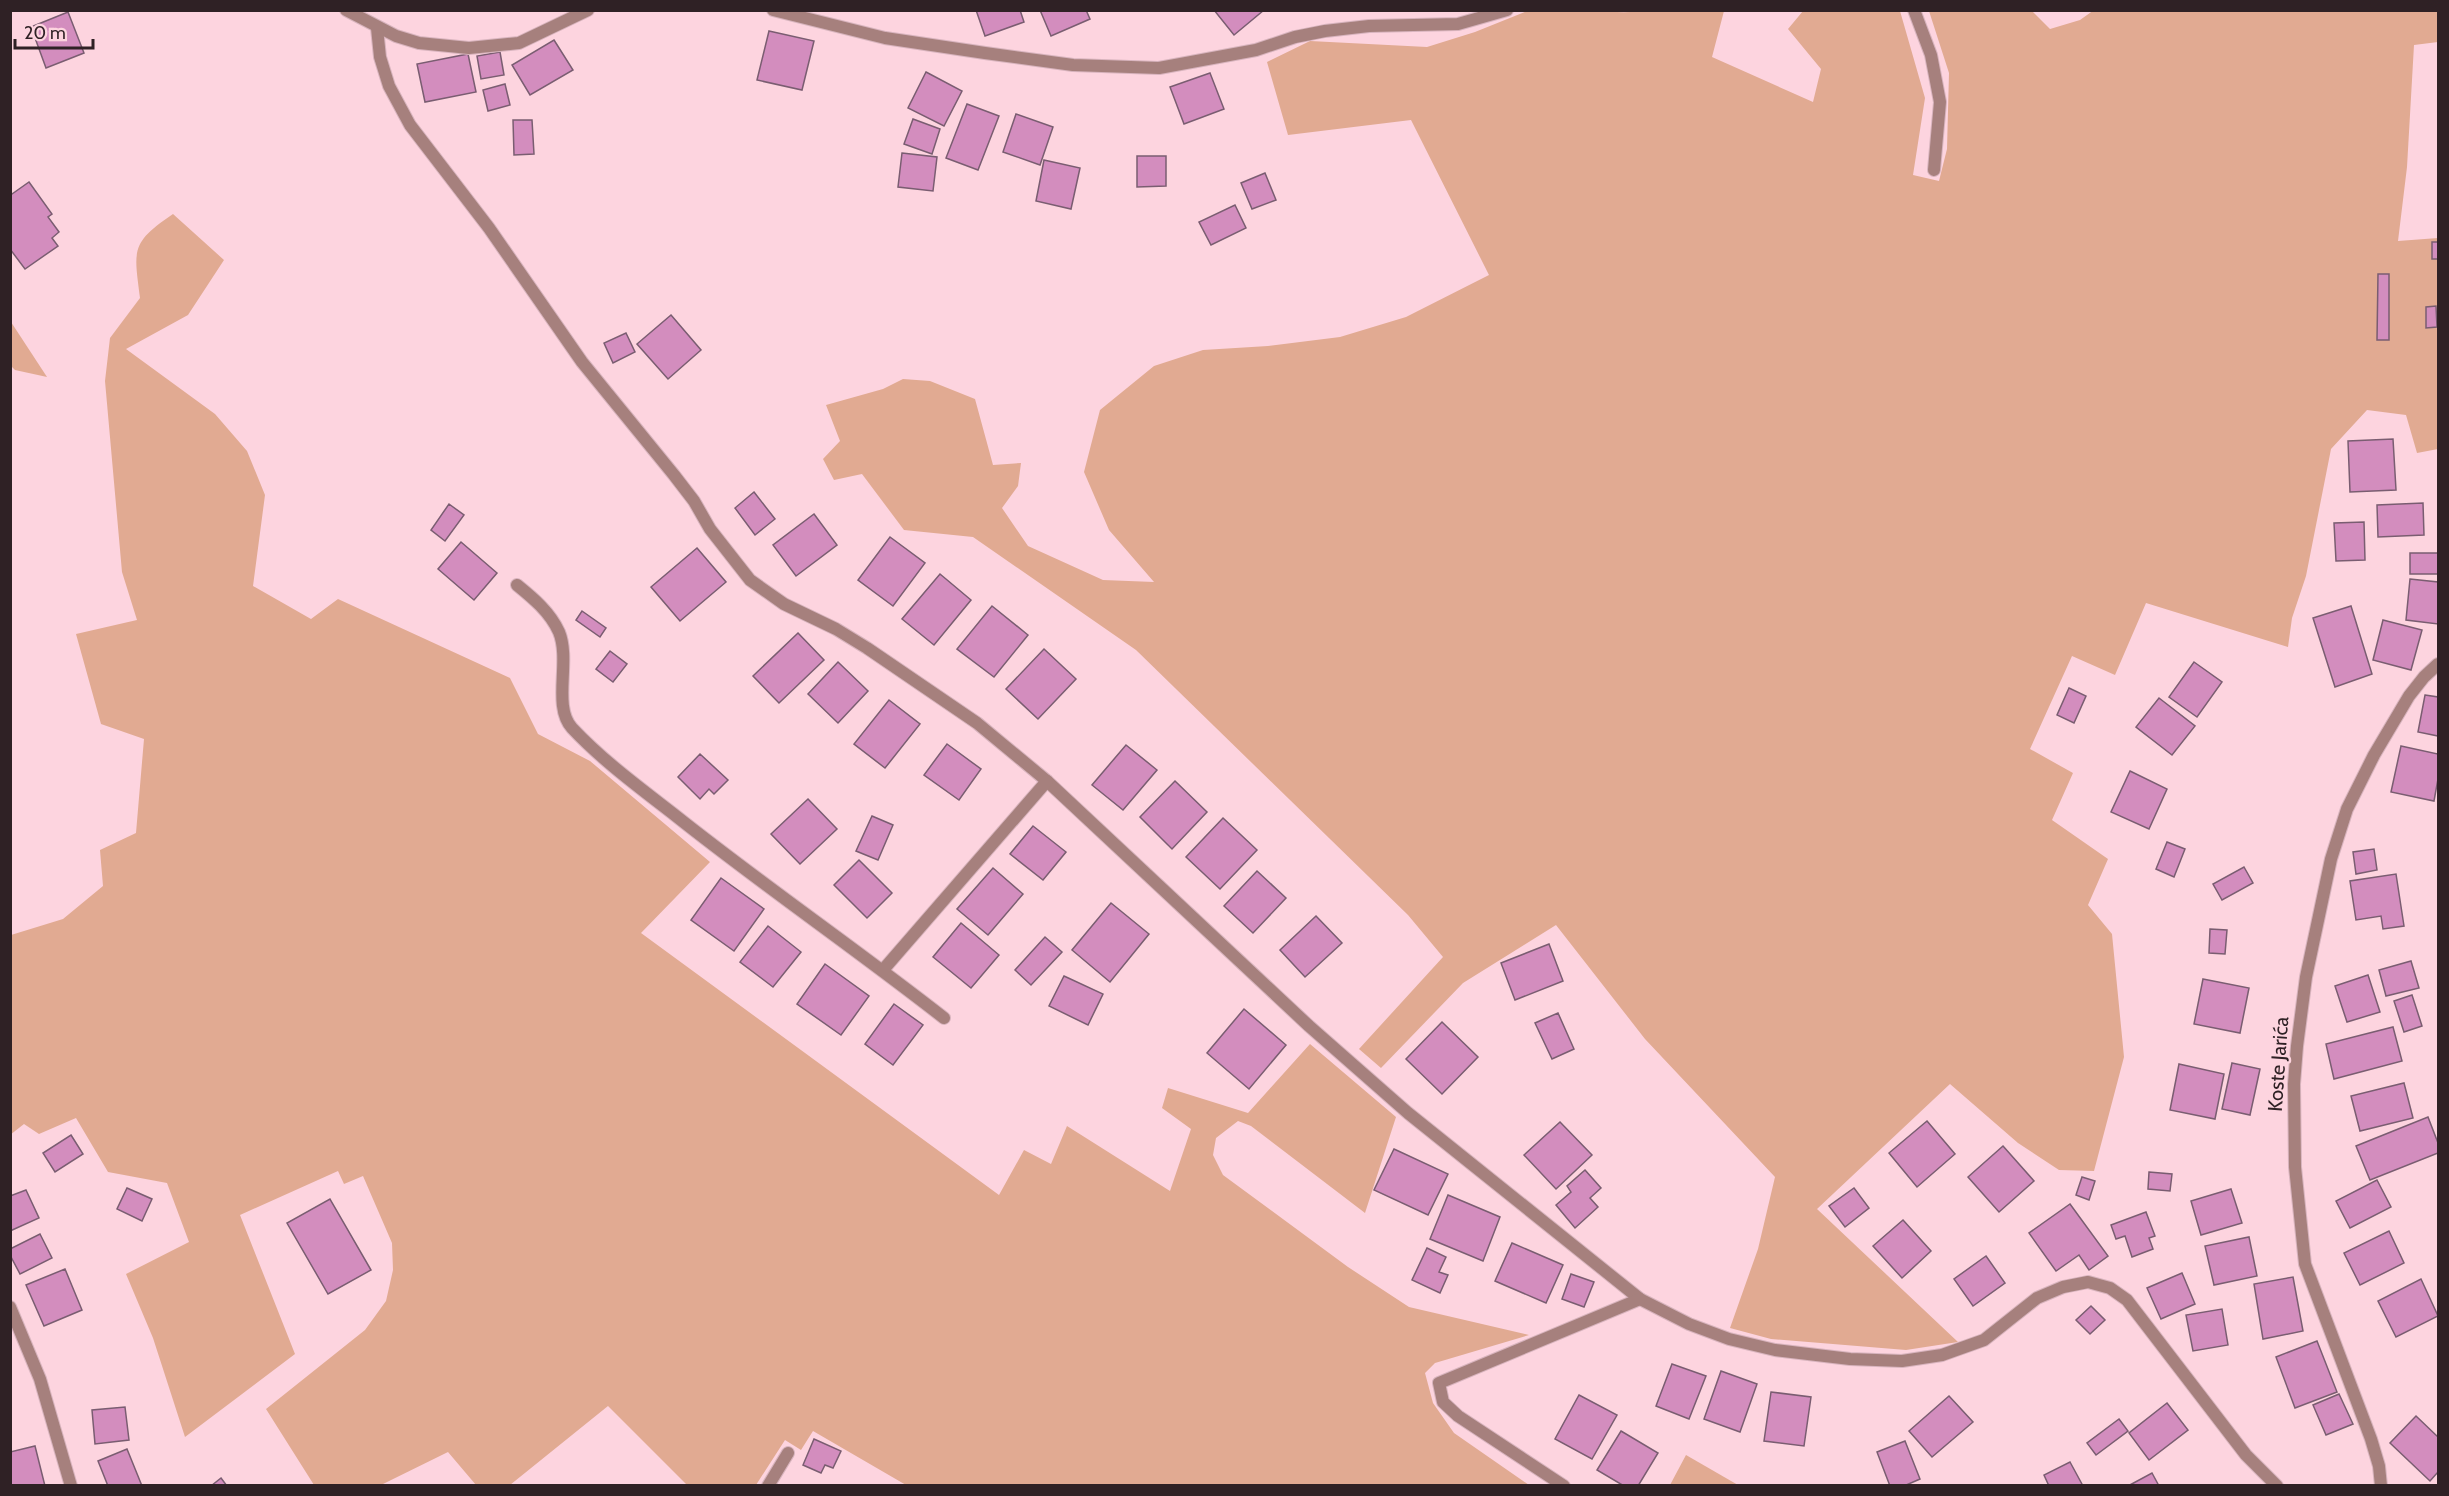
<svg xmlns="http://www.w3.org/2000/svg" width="2449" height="1496" viewBox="0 0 2449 1496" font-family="Cabin,sans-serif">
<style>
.green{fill:#e1aa92}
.building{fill:#d38dbe;stroke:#7a5d71;stroke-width:1.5}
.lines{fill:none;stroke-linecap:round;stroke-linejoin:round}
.minor-casing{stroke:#d8b4be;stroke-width:14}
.minor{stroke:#a6807d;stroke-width:12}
.labels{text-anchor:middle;stroke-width:5;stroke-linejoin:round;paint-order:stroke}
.street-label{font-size:20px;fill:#2f2125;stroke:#fdd4df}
</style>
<rect width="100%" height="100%" fill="#fdd4df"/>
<g class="green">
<path d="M1595,10C1637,17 1682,4 1724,11L1712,57L1813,102L1821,69L1788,29L1803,11H1900L1925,98L1913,175L1939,181L1947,149L1949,73L1929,11H2032L2050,29L2080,20L2094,10L2438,11V42L2414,45L2407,167L2398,241L2438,238V449L2417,453L2406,415L2367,410L2331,449L2306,576L2292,618L2288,647L2146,603L2115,675L2072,656L2030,749L2073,773L2052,820L2108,859L2088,905L2112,934L2124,1057L2094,1171L2059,1170L2018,1143L1950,1084L1817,1209L1958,1342L1906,1350L1771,1339L1730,1328L1758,1249L1775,1177L1645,1039L1556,925L1463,983L1381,1068L1359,1049L1443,957L1408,915L1136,650L973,537L904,530L862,474L834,480L823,459L840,441L826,405L883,389L903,379L930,381L975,399L993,465L1021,463L1018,486L1002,508L1028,546L1103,580L1154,582L1109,530L1084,472L1100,410L1154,366L1203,350L1268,346L1340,337L1406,317L1489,275L1411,120L1288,135L1267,62L1310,41L1427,47L1475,32L1527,11Z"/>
<path d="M173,214L224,260L188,315L126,349L215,414L247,451L265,495L253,586L311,619L338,599L510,678L538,734L590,761L710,862L641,933L999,1195L1024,1150L1051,1164L1067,1126L1170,1191L1191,1129L1162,1108L1168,1088L1248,1113L1310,1044L1396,1117L1365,1213L1251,1126L1238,1121L1216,1138L1213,1155L1223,1175L1348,1267L1409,1307L1529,1335L1435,1363L1425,1373L1433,1403L1454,1433L1529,1485H906L813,1431L801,1450L785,1440L756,1485H687L608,1406L510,1485H476L448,1452L381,1485H314L266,1409L365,1330L386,1301L393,1270L392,1243L363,1176L344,1184L338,1171L240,1215L295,1354L185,1437L153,1338L126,1274L189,1242L167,1183L108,1172L76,1118L39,1134L24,1124L10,1135L11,935L63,919L103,886L100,850L136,833L144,739L101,724L76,634L137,620L122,572L105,381L110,338L140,298C134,250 130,243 173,214Z"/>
<polygon points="11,322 47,377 15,370 11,366"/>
<polygon points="1686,1455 1738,1485 1670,1485"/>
</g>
<g class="building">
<polygon points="976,10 1020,10 1024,22 985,36"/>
<polygon points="1040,10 1086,10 1090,19 1051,36"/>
<polygon points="1214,10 1264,10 1234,35"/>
<polygon points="68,12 84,53 46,68 31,27"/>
<polygon points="769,31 814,41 802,90 757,80"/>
<polygon points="554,40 573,70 530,95 512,65"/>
<polygon points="500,52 504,75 481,79 477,56"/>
<polygon points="468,54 476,92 425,102 417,64"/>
<polygon points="926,72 962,91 944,126 908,108"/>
<polygon points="1210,73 1224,109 1184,124 1170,87"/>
<polygon points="505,84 510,105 488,111 483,90"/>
<polygon points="967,104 999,116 978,170 946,158"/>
<polygon points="1016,114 1053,127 1040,165 1003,152"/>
<polygon points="913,119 940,129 932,154 904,144"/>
<polygon points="513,120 532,120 534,154 514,155"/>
<polygon points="902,153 937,157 933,191 898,187"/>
<polygon points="1137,156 1166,156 1166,186 1137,187"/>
<polygon points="1044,160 1080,168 1071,209 1036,201"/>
<polygon points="1265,173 1276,200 1252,209 1241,183"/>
<polygon points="29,182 52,214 48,217 59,232 52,238 58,246 25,269 10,249 10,191 12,194"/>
<polygon points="1235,205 1246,228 1211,245 1199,222"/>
<rect x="2432" y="242" width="6" height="17"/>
<polygon points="2378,274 2389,274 2389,340 2377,340"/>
<polygon points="2436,306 2437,327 2426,328 2426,307"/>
<polygon points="671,315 701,350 668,379 637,344"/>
<polygon points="626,333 635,352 613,363 604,343"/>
<polygon points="2393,439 2396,490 2350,492 2348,441"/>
<polygon points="754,492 775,519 755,535 735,508"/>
<polygon points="2423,503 2424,535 2378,537 2377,505"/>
<polygon points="449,504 464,515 445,541 431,530"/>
<polygon points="814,514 837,545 796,576 773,545"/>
<polygon points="2364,522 2365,560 2336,561 2334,523"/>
<polygon points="890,537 925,563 893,606 858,580"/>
<polygon points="461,542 497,573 474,600 438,569"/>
<polygon points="697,548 726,582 680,621 651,587"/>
<rect x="2410" y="553" width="28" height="21"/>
<polygon points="940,574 971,600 934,645 902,619"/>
<polygon points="2410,579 2438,582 2438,624 2406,620"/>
<polygon points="992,606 1028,635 994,677 957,649"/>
<polygon points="2351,606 2372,674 2335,687 2313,618"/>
<polygon points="582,611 606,628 600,637 576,620"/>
<polygon points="2383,620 2422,630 2411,670 2373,660"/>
<polygon points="798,633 824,660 779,703 753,676"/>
<polygon points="1044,649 1076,679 1038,719 1006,689"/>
<polygon points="610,651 627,664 613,682 596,669"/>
<polygon points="838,662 868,691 838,723 808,694"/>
<polygon points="2194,662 2222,682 2197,717 2169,697"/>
<polygon points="2069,688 2086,696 2074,723 2057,715"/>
<polygon points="2425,695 2438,697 2438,736 2418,732"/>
<polygon points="2159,698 2195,726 2172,755 2136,727"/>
<polygon points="889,700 920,724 885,768 854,744"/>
<polygon points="947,744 981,769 959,800 924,775"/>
<polygon points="1126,745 1157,770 1123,810 1092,785"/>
<polygon points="2401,746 2438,754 2438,779 2434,801 2391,792"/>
<polygon points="700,754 728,780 714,794 709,789 700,799 678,777"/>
<polygon points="2130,771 2167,789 2149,829 2111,812"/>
<polygon points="1175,781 1207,812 1172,849 1140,817"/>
<polygon points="808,799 837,829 800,864 771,834"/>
<polygon points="872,816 893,825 878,860 856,851"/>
<polygon points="1223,818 1257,850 1220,889 1186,857"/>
<polygon points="1033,826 1066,852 1043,880 1010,854"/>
<polygon points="2167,842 2185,849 2174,877 2156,869"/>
<polygon points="2374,849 2377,870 2356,874 2353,852"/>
<polygon points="859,860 892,893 867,918 834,885"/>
<polygon points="2244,867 2253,883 2222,900 2213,884"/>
<polygon points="993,868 1023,894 988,935 957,909"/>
<polygon points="1257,871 1286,898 1253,933 1224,906"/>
<polygon points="2396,874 2404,926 2383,929 2381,916 2356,920 2350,881"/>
<polygon points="721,878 764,909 734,951 691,920"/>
<polygon points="1111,903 1149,934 1110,982 1072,950"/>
<polygon points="1316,916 1342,943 1305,977 1280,950"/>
<polygon points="961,923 999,955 971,988 933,957"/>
<polygon points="768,926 801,952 773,987 740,962"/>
<polygon points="2210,929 2227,930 2225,954 2209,953"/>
<polygon points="1045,937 1062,952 1031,985 1015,970"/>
<polygon points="1549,944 1563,981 1515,1000 1501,963"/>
<polygon points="2411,961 2419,988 2386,996 2379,970"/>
<polygon points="825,964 869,996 841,1035 797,1004"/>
<polygon points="2368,975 2380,1012 2347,1022 2335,986"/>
<polygon points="1064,976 1103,994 1088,1025 1049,1006"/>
<polygon points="2203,979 2249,988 2240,1033 2194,1024"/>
<polygon points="2412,995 2422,1026 2404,1032 2394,1001"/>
<polygon points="894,1004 923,1025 893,1065 865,1044"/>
<polygon points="1244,1009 1286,1045 1249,1089 1207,1053"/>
<polygon points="1558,1013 1574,1049 1552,1059 1535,1023"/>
<polygon points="1442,1022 1478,1057 1442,1094 1406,1059"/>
<polygon points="2393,1027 2402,1061 2334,1079 2326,1044"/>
<polygon points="2232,1063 2260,1069 2250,1115 2222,1109"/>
<polygon points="2179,1064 2224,1074 2215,1119 2170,1110"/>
<polygon points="2404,1083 2413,1118 2360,1131 2351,1096"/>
<polygon points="2428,1117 2438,1143 2438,1153 2370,1180 2356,1146"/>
<polygon points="1927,1121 1955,1154 1917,1187 1889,1153"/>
<polygon points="1560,1122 1592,1155 1556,1189 1524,1155"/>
<polygon points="71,1135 83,1154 55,1172 43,1153"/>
<polygon points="2003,1146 2034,1181 1999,1212 1968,1177"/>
<polygon points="1394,1149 1448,1174 1428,1215 1374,1190"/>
<polygon points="1585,1170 1601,1188 1590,1198 1598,1207 1575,1228 1556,1205 1571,1192 1567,1186"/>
<polygon points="2149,1172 2172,1174 2170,1191 2148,1189"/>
<polygon points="2082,1177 2095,1181 2089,1200 2076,1195"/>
<polygon points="2377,1180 2391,1207 2350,1228 2336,1201"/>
<polygon points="127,1188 152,1199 142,1221 117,1209"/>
<polygon points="1854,1188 1869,1208 1845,1227 1829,1206"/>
<polygon points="2231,1189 2242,1223 2201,1235 2191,1201"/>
<polygon points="26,1190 39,1218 10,1231 10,1196"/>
<polygon points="1448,1195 1500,1217 1483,1261 1430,1239"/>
<polygon points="330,1199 371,1270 328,1294 287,1223"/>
<polygon points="2070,1204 2108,1256 2089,1270 2079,1255 2056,1271 2029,1233"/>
<polygon points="2146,1212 2155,1236 2149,1238 2153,1249 2132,1257 2125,1236 2116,1239 2111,1225"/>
<polygon points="1903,1220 1931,1251 1902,1278 1873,1246"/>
<polygon points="2389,1231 2404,1263 2360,1285 2344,1253"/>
<polygon points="40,1234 52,1258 20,1274 10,1255 10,1249"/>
<polygon points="2249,1237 2257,1276 2214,1285 2205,1246"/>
<polygon points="1512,1243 1563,1265 1546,1303 1495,1281"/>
<polygon points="1427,1248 1446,1257 1439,1272 1448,1275 1440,1293 1412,1280"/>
<polygon points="1986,1256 2005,1283 1973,1306 1954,1279"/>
<polygon points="65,1269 82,1310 44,1326 26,1285"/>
<polygon points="2182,1273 2195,1304 2161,1319 2147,1288"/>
<polygon points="1571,1274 1594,1282 1584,1307 1562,1299"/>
<polygon points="2293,1277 2303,1331 2263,1339 2254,1284"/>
<polygon points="2421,1279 2438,1316 2396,1337 2378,1301"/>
<polygon points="2091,1306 2105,1320 2090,1334 2076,1320"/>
<polygon points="2222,1309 2228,1345 2193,1351 2186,1315"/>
<polygon points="2317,1341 2337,1392 2295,1408 2276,1357"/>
<polygon points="1672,1364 1706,1376 1689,1419 1656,1406"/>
<polygon points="1721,1371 1757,1384 1740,1432 1704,1419"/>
<polygon points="1771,1392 1811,1397 1804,1446 1764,1441"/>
<polygon points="2339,1394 2353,1424 2326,1435 2313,1405"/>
<polygon points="1579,1395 1617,1415 1592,1459 1555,1439"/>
<polygon points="1949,1396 1973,1422 1932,1457 1909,1431"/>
<polygon points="2167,1403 2188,1430 2149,1460 2129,1433"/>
<polygon points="125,1407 129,1440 95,1444 92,1410"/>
<polygon points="2416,1416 2438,1437 2438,1472 2430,1481 2390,1443"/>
<polygon points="2119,1419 2128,1431 2096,1455 2087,1443"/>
<polygon points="1621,1431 1658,1453 1638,1486 1624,1486 1597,1470"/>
<polygon points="814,1439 841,1451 833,1468 825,1465 821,1473 803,1465"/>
<polygon points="1905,1441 1920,1479 1904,1486 1890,1486 1877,1452"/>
<polygon points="35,1446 45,1486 10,1486 10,1452"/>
<polygon points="127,1449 142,1486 108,1486 98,1461"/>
<polygon points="2070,1462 2083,1486 2049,1486 2044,1475"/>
<polygon points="2152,1473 2159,1486 2128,1486"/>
<polygon points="221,1478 227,1486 211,1486"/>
</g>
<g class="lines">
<defs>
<g id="minor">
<polyline points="346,10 396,36 419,43 469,48 519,43 588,10"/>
<polyline points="773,10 885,38 985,53 1073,65 1159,68 1256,50 1295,37 1325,31 1369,26 1458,24 1507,10"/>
<polyline points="1914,10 1931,55 1940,102 1934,170"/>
<polyline points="377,28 380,57 389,86 410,125 489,228 582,362 674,475 694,501 710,529 750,580 784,604 836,629 867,648 977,723 1047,781 1309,1026 1408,1113 1640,1299 1689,1324 1729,1339 1775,1350 1850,1359 1902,1361 1942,1355 1984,1340 2037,1298 2063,1287 2088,1282 2110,1288 2127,1300 2246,1455 2277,1486"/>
<path d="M517,585C533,598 550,612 559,632C571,661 552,706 572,728C603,761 640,788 676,816C764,886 856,949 944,1018"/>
<polyline points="883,970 1047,781"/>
<polyline points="10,1307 40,1379 71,1486"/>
<polyline points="768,1486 788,1453"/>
<polyline points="1564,1486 1458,1416 1443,1402 1439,1383 1640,1299"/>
<polyline points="2381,1486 2379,1466 2371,1439 2305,1264 2295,1167 2294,1084 2297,1046 2306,977 2331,859 2347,809 2374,755 2409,696 2424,677 2438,664"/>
</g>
</defs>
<use href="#minor" class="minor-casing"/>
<use href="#minor" class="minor"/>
</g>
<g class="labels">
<g class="street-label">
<text transform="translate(2278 1064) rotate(-86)" y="7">Koste Jarića</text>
</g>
</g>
<rect width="2449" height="1496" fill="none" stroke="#2f2125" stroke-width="24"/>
<path d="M15 39v9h78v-9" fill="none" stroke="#2f2125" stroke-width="3"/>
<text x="24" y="39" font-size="18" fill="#2f2125" stroke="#fdd4df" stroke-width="4.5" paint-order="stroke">20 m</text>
</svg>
